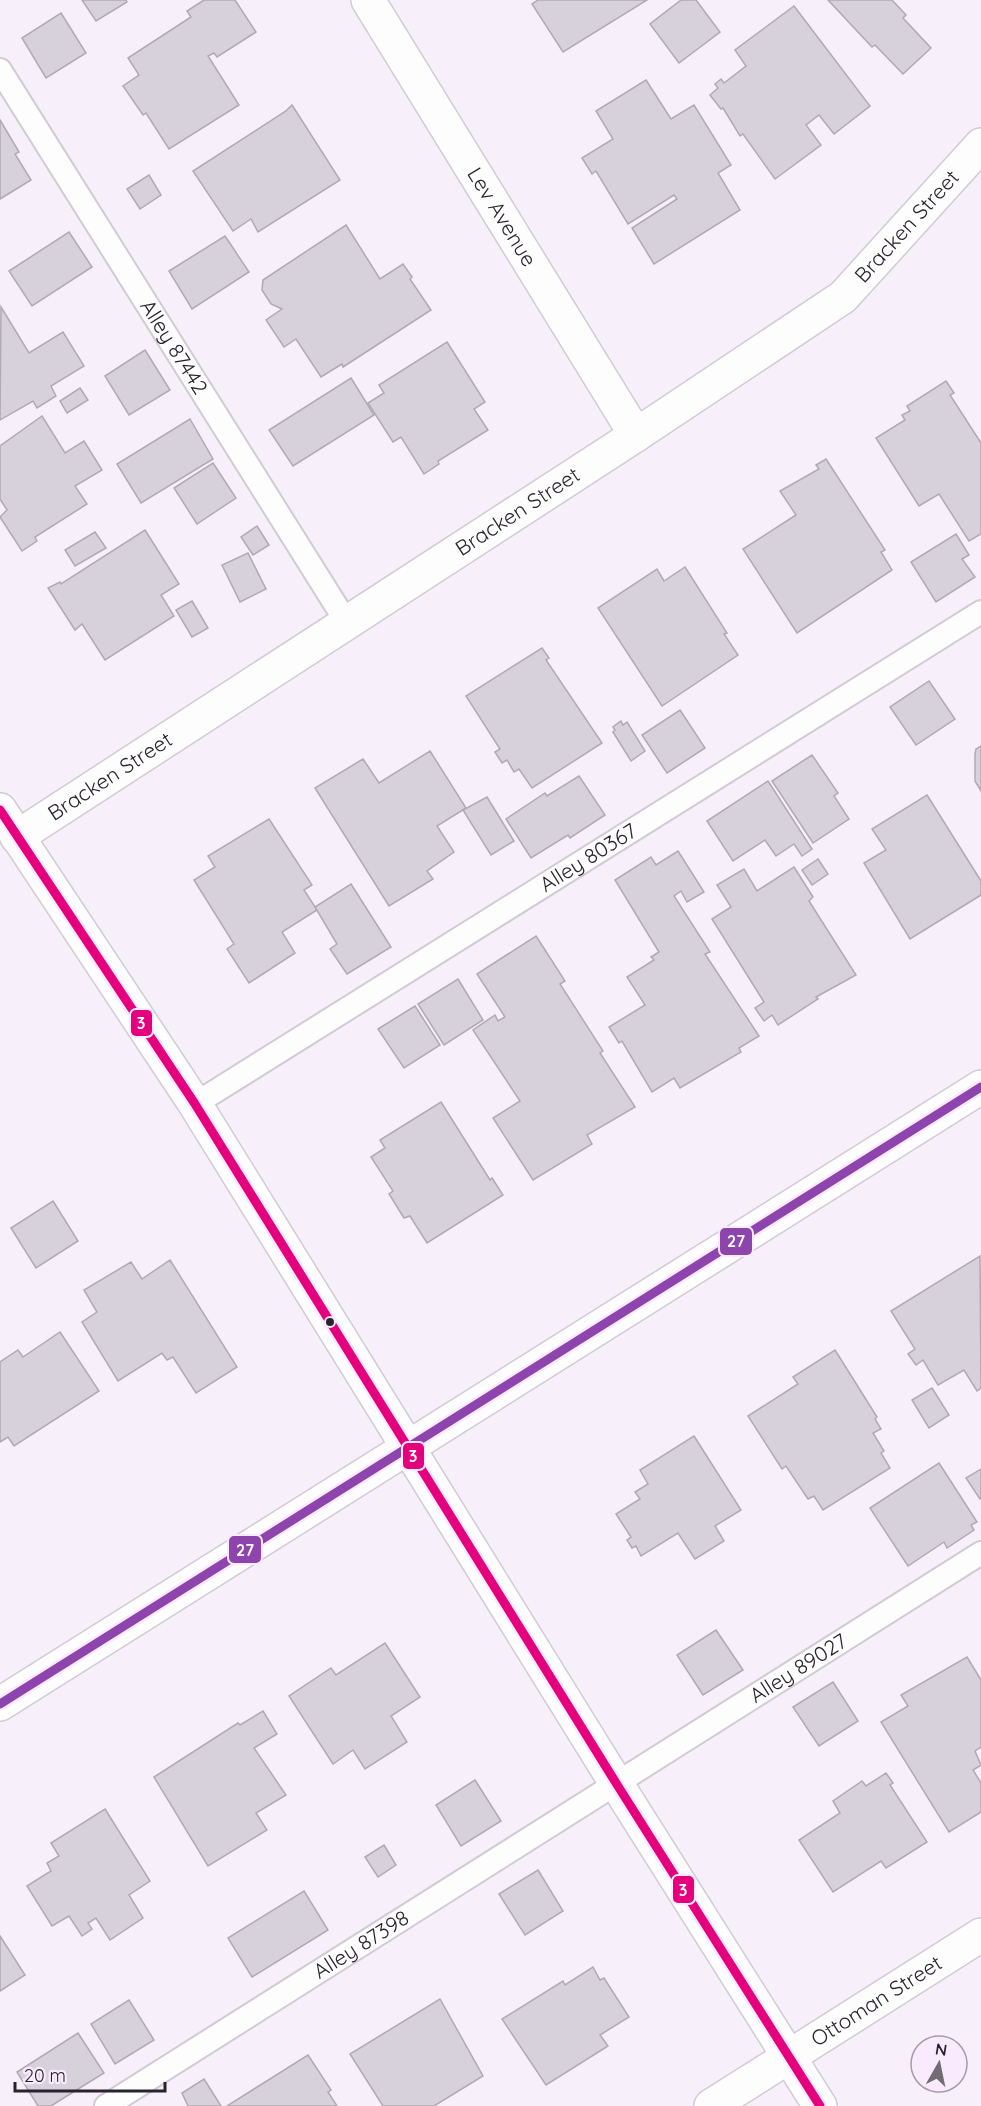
<svg xmlns="http://www.w3.org/2000/svg" width="981" height="2106" viewBox="0 0 981 2106" font-family="Quicksand,sans-serif">
<style>
.building{fill:#d7d1db;stroke:#b0aab4;stroke-width:1.5}
.lines{fill:none;stroke-linecap:round;stroke-linejoin:round}
.lane-casing{stroke:#d2cbd4;stroke-width:26}
.street-casing{stroke:#d2cbd4;stroke-width:36}
.secondary-casing{stroke:#d2cbd4;stroke-width:36}
.lane{stroke:#fefdfe;stroke-width:22}
.street{stroke:#fefdfe;stroke-width:33}
.secondary{stroke:#fefdfe;stroke-width:33}
.bus-1-casing{stroke:#f9ebfd;stroke-width:14}
.bus-2-casing{stroke:#f9ebfd;stroke-width:14}
.bus-1{stroke:#e5007d;stroke-width:9}
.bus-2{stroke:#8e44ad;stroke-width:9}
.bus-dot{fill:#2a222d;stroke:#f9ebfd;stroke-width:2}
.labels{text-anchor:middle;stroke-width:5;stroke-linejoin:round;paint-order:stroke}
.street-label{font-size:21px;fill:#2a222d;stroke:#f9ebfd}
.line-badge{stroke:#f9ebfd;stroke-width:2}
.badge-label{font-size:16px;text-anchor:middle;font-weight:bold;fill:#fff}
</style>
<rect width="100%" height="100%" fill="#f7eff9"/>
<g class="building">
<polygon points="82,0 126,0 127,2 96,21"/>
<polygon points="204,0 235,0 256,32 217,57 214,53 208,56 239,105 169,149 146,113 143,115 123,86 139,75 128,58 191,17 187,11"/>
<polygon points="538,0 647,0 563,52 532,4"/>
<polygon points="681,0 696,0 720,32 679,63 650,24"/>
<polygon points="828,0 892,0 906,15 903,18 931,48 903,74 875,45 872,47"/>
<polygon points="794,6 870,106 834,134 819,115 806,125 821,145 775,179 743,134 740,136 723,108 721,109 710,95 718,88 715,84 721,79 724,83 746,66 735,50"/>
<polygon points="61,13 86,53 46,78 22,38"/>
<polygon points="646,80 671,119 694,105 731,165 718,173 740,210 654,264 632,228 677,199 674,195 628,224 596,171 592,174 582,158 613,139 596,111"/>
<polygon points="292,105 340,180 258,232 251,219 233,231 193,171 286,111"/>
<polygon points="0,120 19,152 15,154 31,180 0,199"/>
<polygon points="149,175 161,195 140,209 127,189"/>
<polygon points="346,225 380,279 403,264 412,277 410,279 431,310 343,367 342,364 321,377 296,339 284,347 266,320 282,309 271,304 262,290 263,280"/>
<polygon points="69,232 92,267 32,306 9,271"/>
<polygon points="225,236 249,272 192,309 169,271"/>
<polygon points="1,307 29,353 63,332 84,366 51,386 56,396 37,408 33,401 0,420"/>
<polygon points="447,342 485,402 474,409 488,430 438,461 439,464 424,474 401,437 393,442 368,403 384,393 379,385"/>
<polygon points="145,350 170,390 129,415 105,376"/>
<polygon points="351,378 374,415 293,466 269,430"/>
<polygon points="946,381 954,393 950,395 981,443 981,534 969,541 939,494 919,506 876,438 905,420 902,415 910,411 907,406"/>
<polygon points="80,388 88,400 67,413 60,401"/>
<polygon points="42,416 65,453 84,441 102,470 75,486 87,504 35,537 37,541 22,551 0,517 7,510 0,499 0,446"/>
<polygon points="190,419 213,459 141,503 117,464"/>
<polygon points="826,459 885,550 881,552 892,570 797,633 743,549 796,515 780,491 819,469 816,465"/>
<polygon points="213,463 236,498 197,524 174,488"/>
<polygon points="257,526 269,545 253,555 241,537"/>
<polygon points="145,530 179,584 161,595 174,616 105,660 82,624 75,630 48,588 60,582 61,584"/>
<polygon points="95,532 106,548 75,566 65,550"/>
<polygon points="956,534 969,555 962,559 975,577 936,602 911,562"/>
<polygon points="248,553 266,589 240,602 222,565"/>
<polygon points="685,567 727,633 724,634 738,655 662,706 598,608 657,569 664,581"/>
<polygon points="192,601 208,628 192,637 176,610"/>
<polygon points="542,648 549,658 546,660 602,743 532,788 519,769 514,772 507,760 502,763 495,752 500,749 466,696"/>
<polygon points="929,681 955,719 916,745 890,707"/>
<polygon points="680,710 705,748 667,773 642,735"/>
<polygon points="621,721 623,725 627,722 645,751 631,761 613,732 615,730 613,727"/>
<polygon points="981,746 981,791 975,781 975,754 976,749"/>
<polygon points="430,751 466,808 437,826 454,852 427,871 433,879 389,906 315,788 363,759 379,783"/>
<polygon points="812,755 838,793 834,796 849,819 813,843 772,781"/>
<polygon points="579,776 605,815 570,838 568,835 531,858 506,819 545,793 547,796"/>
<polygon points="768,781 812,849 802,856 794,844 776,856 765,840 733,861 707,821"/>
<polygon points="927,795 981,881 981,895 910,939 864,863 886,850 872,829"/>
<polygon points="487,797 514,841 491,855 463,810"/>
<polygon points="269,819 312,885 304,890 317,910 282,932 295,953 249,983 227,949 234,944 194,880 215,867 208,856"/>
<polygon points="678,851 704,892 687,902 681,891 674,896 710,952 705,954 759,1036 739,1048 741,1052 680,1088 674,1078 652,1092 622,1041 619,1043 609,1027 645,1005 627,977 654,960 651,957 659,952 615,880 651,857 656,865"/>
<polygon points="818,859 828,874 812,885 802,870"/>
<polygon points="794,867 813,897 809,901 856,975 816,997 818,999 778,1025 772,1015 764,1021 755,1008 764,1002 712,919 731,907 717,885 744,869 757,891"/>
<polygon points="351,884 391,947 347,974 330,949 337,944 315,907"/>
<polygon points="536,936 565,981 560,984 603,1051 600,1053 635,1107 587,1135 592,1144 533,1180 493,1118 520,1101 473,1030 495,1015 498,1021 505,1017 477,974"/>
<polygon points="458,979 483,1020 444,1045 418,1004"/>
<polygon points="415,1006 440,1045 404,1068 378,1029"/>
<polygon points="441,1102 490,1180 492,1178 503,1195 427,1243 410,1216 404,1218 389,1194 393,1191 371,1157 385,1148 380,1140"/>
<polygon points="53,1201 78,1241 36,1268 11,1228"/>
<polygon points="980,1256 981,1388 977,1391 964,1370 938,1385 923,1360 916,1365 908,1354 915,1349 891,1311"/>
<polygon points="170,1260 237,1367 196,1393 173,1357 167,1360 162,1353 118,1381 82,1322 97,1312 84,1290 131,1262 142,1279"/>
<polygon points="60,1332 99,1391 14,1446 8,1437 0,1442 0,1362 18,1350 23,1357"/>
<polygon points="835,1350 877,1417 875,1419 881,1429 873,1433 884,1451 881,1453 890,1468 823,1510 814,1496 808,1499 786,1466 782,1469 748,1416 798,1384 793,1377"/>
<polygon points="932,1388 949,1415 929,1428 912,1400"/>
<polygon points="694,1436 741,1510 715,1526 724,1541 695,1559 678,1533 641,1556 636,1546 632,1548 627,1540 631,1537 616,1514 640,1499 635,1492 648,1484 640,1470"/>
<polygon points="939,1463 977,1522 971,1525 974,1530 947,1548 944,1542 908,1566 870,1508"/>
<polygon points="981,1469 981,1498 980,1499 966,1478"/>
<polygon points="716,1630 743,1670 703,1695 677,1655"/>
<polygon points="385,1643 420,1697 391,1716 407,1742 365,1769 353,1750 333,1764 289,1696 331,1668 336,1675"/>
<polygon points="967,1657 981,1680 981,1747 975,1751 981,1765 973,1770 981,1783 981,1812 949,1832 881,1722 908,1706 901,1695"/>
<polygon points="833,1682 858,1721 819,1746 793,1707"/>
<polygon points="263,1711 277,1734 254,1748 286,1795 256,1813 267,1830 208,1866 154,1777 238,1723 240,1725"/>
<polygon points="886,1773 893,1783 890,1785 927,1842 886,1868 881,1861 833,1892 799,1840 840,1813 833,1801 862,1781 866,1786"/>
<polygon points="475,1780 501,1821 461,1846 436,1805"/>
<polygon points="105,1809 150,1881 129,1895 143,1918 110,1940 96,1918 88,1923 92,1929 82,1936 69,1916 52,1926 27,1886 51,1871 47,1863 59,1856 51,1843"/>
<polygon points="384,1845 396,1865 378,1877 365,1857"/>
<polygon points="538,1870 563,1911 525,1935 499,1894"/>
<polygon points="304,1891 328,1930 252,1977 228,1938"/>
<polygon points="0,1936 25,1975 0,1991"/>
<polygon points="593,1967 600,1980 604,1978 629,2017 600,2035 608,2046 546,2085 502,2019 563,1981 565,1985"/>
<polygon points="440,1999 483,2076 434,2106 383,2106 350,2054"/>
<polygon points="129,2000 154,2040 115,2064 91,2024"/>
<polygon points="78,2033 104,2073 51,2106 38,2106 17,2072"/>
<polygon points="308,2055 331,2090 328,2092 337,2106 227,2106"/>
<polygon points="204,2079 221,2106 188,2106 182,2093"/>
</g>
<g class="lines">
<defs>
<g id="lane">
<path id="s1" d="M0,70L347,623"/>
<path id="s2" d="M195,1104L981,612"/>
<path id="s3" d="M106,2106L981,1553"/>
</g>
<g id="street">
<path id="s4" d="M368,0L636,435"/>
<path id="s5" d="M17,837L636,435L843,297L981,145"/>
<path id="s6" d="M711,2106L981,1935"/>
</g>
<g id="secondary">
<polyline points="0,810 195,1104 616,1783 820,2106"/>
<polyline points="0,1704 981,1087"/>
</g>
</defs>
<use href="#lane" class="lane-casing"/>
<use href="#street" class="street-casing"/>
<use href="#secondary" class="secondary-casing"/>
<use href="#lane" class="lane"/>
<use href="#street" class="street"/>
<use href="#secondary" class="secondary"/>
<defs>
<polyline id="bus-1" points="0,810 195,1104 616,1783 820,2106"/>
<polyline id="bus-2" points="0,1704 981,1087"/>
</defs>
<use href="#bus-1" class="bus-1-casing"/>
<use href="#bus-2" class="bus-2-casing"/>
<use href="#bus-1" class="bus-1"/>
<use href="#bus-2" class="bus-2"/>
</g>
<circle class="bus-dot" cx="330" cy="1322" r="5"/>
<g class="labels">
<g class="street-label">
<text dy="7" stroke="none"><textPath href="#s4" startOffset="255">Lev Avenue</textPath></text>
<text dy="7" stroke="none"><textPath href="#s5" startOffset="1082">Bracken Street</textPath></text>
<text dy="7" stroke="none"><textPath href="#s1" startOffset="327">Alley 87442</textPath></text>
<text dy="7" stroke="none"><textPath href="#s5" startOffset="597">Bracken Street</textPath></text>
<text dy="7" stroke="none"><textPath href="#s5" startOffset="111">Bracken Street</textPath></text>
<text dy="7" stroke="none"><textPath href="#s2" startOffset="464">Alley 80367</textPath></text>
<text dy="7" stroke="none"><textPath href="#s3" startOffset="819">Alley 89027</textPath></text>
<text dy="7" stroke="none"><textPath href="#s3" startOffset="302">Alley 87398</textPath></text>
<text dy="7" stroke="none"><textPath href="#s6" startOffset="196">Ottoman Street</textPath></text>
</g>
</g>
<g class="line-badge">
<rect x="130" y="1009" width="23" height="28" rx="6" fill="#e5007d"/>
<rect x="719" y="1227" width="34" height="29" rx="6" fill="#8e44ad"/>
<rect x="402" y="1442" width="23" height="28" rx="6" fill="#e5007d"/>
<rect x="228" y="1535" width="34" height="29" rx="6" fill="#8e44ad"/>
<rect x="672" y="1875" width="23" height="29" rx="6" fill="#e5007d"/>
</g>
<g class="badge-label">
<text x="141" y="1029">3</text>
<text x="736" y="1247">27</text>
<text x="413" y="1462">3</text>
<text x="245" y="1556">27</text>
<text x="683" y="1896">3</text>
</g>
<g transform="translate(939 2064) rotate(9)"><circle r="28" fill="#f9ebfd" stroke="#a69baa" stroke-width="1.5"/>
<path d="M0-4.5L10 22L0 15L-10 22Z" fill="#726a74"/>
<text y="-9" font-size="16" font-weight="bold" text-anchor="middle" fill="#2a222d">N</text>
</g>
<path d="M15 2082v9h150v-9" fill="none" stroke="#2a222d" stroke-width="3"/>
<text x="24" y="2082" font-size="18" fill="#2a222d" stroke="#f9ebfd" stroke-width="4.5" paint-order="stroke">20 m</text>
</svg>
